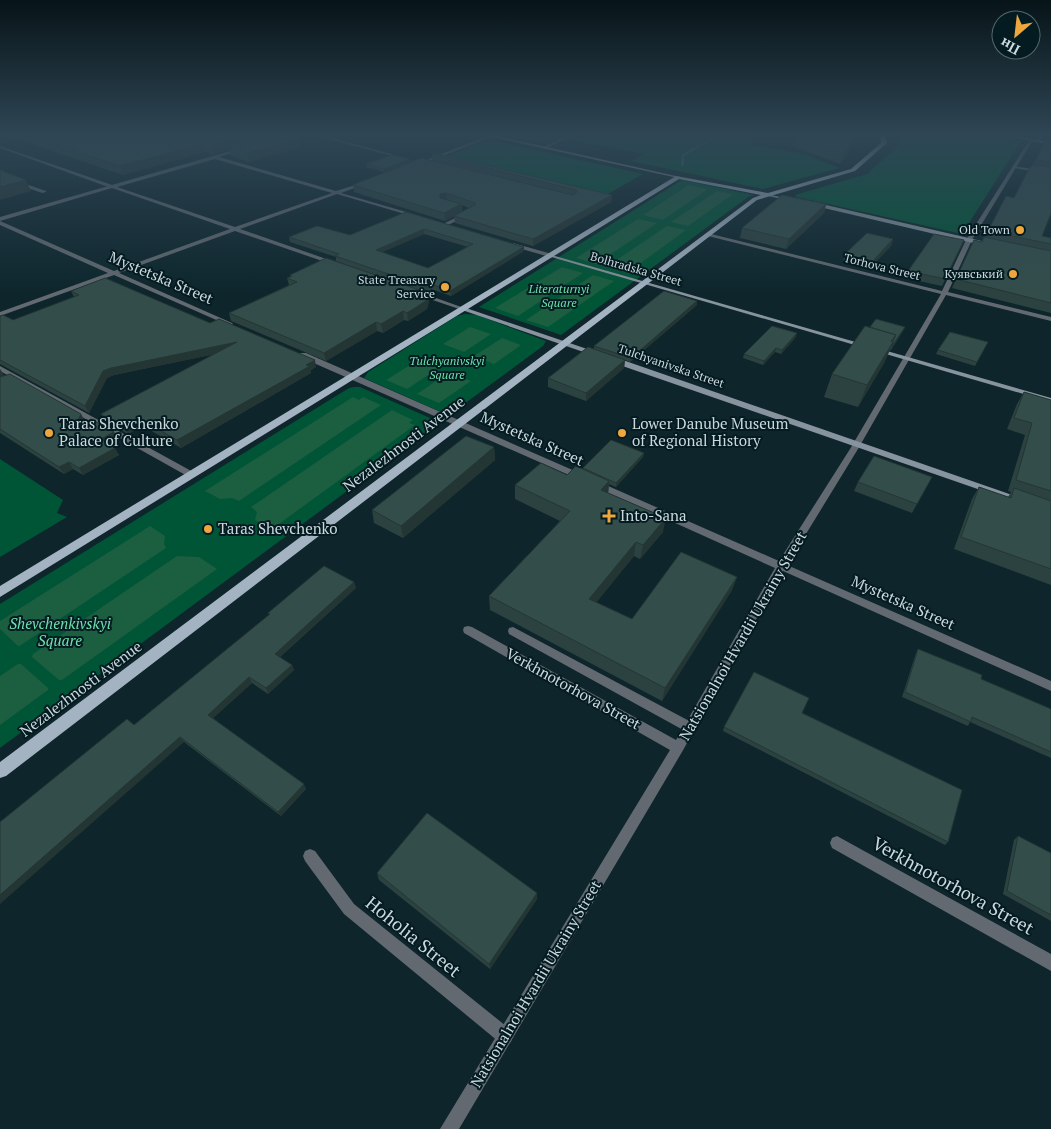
<svg xmlns="http://www.w3.org/2000/svg" width="1051" height="1129" viewBox="0 0 1051 1129" font-family="'PT Serif',serif">
<style>
.green{fill:#005536}
.forest{fill:#1b5e40}
.lines{fill:none;stroke-linecap:round;stroke-linejoin:round}
.stream{fill:#525b9c;fill-rule:evenodd}
.lane{fill:#626970;fill-rule:evenodd}
.street{fill:#626970;fill-rule:evenodd}
.secondary{fill:#87939e;fill-rule:evenodd}
.primary{fill:#a4b3c2;fill-rule:evenodd}
.wall{fill:#2c4240;fill-rule:evenodd}
.shaded-wall{fill:#243634}
.building{fill:#334d4b;stroke:#243634;fill-rule:evenodd}
.poi-dot{fill:#eea73d;stroke:#041b21;stroke-width:2}
.labels{text-anchor:middle;stroke-width:4;stroke-linejoin:round;paint-order:stroke}
.far-poi-label{font-size:12px;fill:#cbd9dd;stroke:#041b21;text-anchor:end}
.far-street-label{font-size:12px;fill:#cbd9dd;stroke:#041b21}
.far-park-label{font-size:12px;font-style:italic;fill:#6ee2aa;stroke:#041b21}
.street-label{font-size:15px;fill:#cbd9dd;stroke:#041b21}
.poi-label{font-size:15px;fill:#cbd9dd;stroke:#041b21;text-anchor:start}
.park-label{font-size:15px;font-style:italic;fill:#6ee2aa;stroke:#041b21}
.near-street-label{font-size:18px;fill:#cbd9dd;stroke:#041b21}
</style>
<rect width="100%" height="100%" fill="#0d252b"/>
<g class="green">
<polygon points="579,135 762,135 750,144 807,155 839,168 763,189 631,161 644,154 569,140"/>
<polygon points="896,135 993,135 1021,141 962,234 797,197 795,195 867,174 899,145"/>
<polygon points="490,140 643,174 599,199 437,160"/>
<polygon points="682,180 754,195 748,197 561,335 479,307"/>
<polygon points="465,314 477,315 546,341 543,346 460,407 449,412 441,412 364,378 368,372 457,316"/>
<polygon points="354,387 360,387 430,418 435,421 435,426 0,748 0,604 349,388"/>
<polygon points="0,459 63,500 57,513 67,517 0,557"/>
</g>
<g class="forest">
<polygon points="689,185 708,189 663,220 643,215"/>
<polygon points="717,191 733,194 688,226 671,222"/>
<polygon points="638,219 657,223 596,264 576,258"/>
<polygon points="667,226 686,230 627,273 606,267"/>
<polygon points="562,267 583,273 518,316 495,308"/>
<polygon points="593,275 614,281 548,327 526,320"/>
<polygon points="470,327 491,334 464,352 443,344"/>
<polygon points="502,338 521,345 494,364 474,356"/>
<polygon points="418,360 439,368 407,389 386,380"/>
<polygon points="449,372 471,381 439,403 417,394"/>
<polygon points="353,397 359,400 363,397 381,405 239,501 232,498 220,499 205,491"/>
<polygon points="392,410 413,420 409,423 415,425 272,529 255,520 257,512 251,507"/>
<polygon points="150,526 165,536 164,544 166,548 21,645 18,646 0,629 0,621"/>
<polygon points="177,556 199,557 217,569 62,680 59,680 32,657 33,654"/>
<polygon points="18,664 21,664 48,688 48,690 0,725 0,676"/>
</g>
<g class="lines">
<polygon class="stream" points="716,135 720,135 684,156 684,165 681,166 682,155"/>
<g class="lane">
<polygon points="568,135 575,135 545,149 541,148"/>
<polygon points="0,146 115,186 115,187 111,188 0,148"/>
<polygon points="1012,166 1051,172 1051,174 1014,168"/>
<polygon points="0,175 46,191 46,192 42,193 0,178"/>
<polygon points="465,213 467,216 448,225 443,224"/>
<polygon points="513,627 693,723 695,727 693,731 689,732 685,731 509,634 508,631 509,628"/>
<polygon points="310,849 315,851 354,904 511,1030 513,1036 511,1042 505,1044 499,1042 344,914 305,861 303,856 305,851"/>
</g>
<g class="street">
<polygon points="313,135 322,135 406,158 404,159"/>
<polygon points="490,135 497,135 417,166 413,165"/>
<polygon points="1040,135 1044,135 1039,142 1037,142"/>
<polygon points="1030,139 1033,140 972,240 948,292 1051,317 1051,321 946,295 858,449 787,565 1051,681 1051,691 783,571 682,752 459,1129 440,1129 670,750 464,633 463,630 464,627 468,626 472,627 676,740 775,568 593,486 592,484 596,481 599,482 779,561 850,449 941,294 704,235 707,233 942,291 966,240"/>
<path d="M241,148L245,149L219,157L336,191L368,181V183L341,193L420,216L415,217L337,194L240,229L335,262V264H331L235,231L119,273L232,323L233,324L230,326L114,275L0,316V312L108,273L0,225V221L114,271L230,229L112,188L0,221V217ZM215,159L332,193L235,227L117,187Z"/>
<polygon points="513,243 552,254 553,255 550,257 511,246 510,245"/>
<polygon points="415,292 419,292 467,309 462,310 415,294"/>
<polygon points="300,353 306,353 584,475 585,477 584,479 578,479 300,357"/>
<polygon points="0,366 195,473 196,475 195,477 189,477 0,371"/>
<polygon points="837,836 1051,954 1051,971 832,848 830,843 832,838"/>
</g>
<g class="secondary">
<polygon points="483,135 493,135 680,177 678,178"/>
<polygon points="1012,135 1051,143 1051,145 1001,135"/>
<polygon points="766,194 791,199 793,200 791,201 768,196"/>
<polygon points="813,202 986,242 989,244 986,246 811,205"/>
<polygon points="548,254 1051,398 1051,402 548,256"/>
<polygon points="462,308 466,308 602,354 595,356 462,310"/>
<polygon points="608,357 614,357 1024,499 1026,501 1024,503 1018,503 608,361"/>
</g>
<polygon class="primary" points="880,135 885,135 887,143 855,171 757,200 6,776 0,778 0,762 753,198 761,195 679,179 0,597 0,586 676,176 768,193 851,169 881,143"/>
</g>
<g class="wall">
<polygon points="10,135 267,135 301,147 249,162 231,156 229,149 212,154 205,152 123,175 11,137"/>
<polygon points="508,135 563,135 544,144"/>
<polygon points="795,135 852,135 851,147 840,164 792,146"/>
<polygon points="1048,135 1051,135 1051,213 1042,236 1051,238 1051,313 952,288 974,240 982,242 988,231 1014,198 1033,165"/>
<polygon points="432,154 612,195 611,202 533,246 455,223 454,216 469,208 462,205 462,212 445,221 354,192 353,185 432,161"/>
<polygon points="410,159 411,162 384,172 366,167 366,164"/>
<polygon points="826,204 824,213 786,249 740,238 742,228"/>
<path d="M406,212L524,247V251L451,296L431,289L430,294L336,261V257L290,242L289,237L350,235ZM424,234L468,247L428,268L382,252Z"/>
<polygon points="893,239 891,246 870,268 843,261 845,254"/>
<polygon points="964,240 942,286 905,278 908,271"/>
<polygon points="290,275 428,293 429,301 427,309 408,321 404,320 383,333 377,331 326,361 231,321 229,313 289,285 287,278 290,277"/>
<polygon points="71,291 210,323 316,367 311,370 311,373 181,448 143,426 128,434 105,421 101,414 215,354 114,375 107,378 89,413 0,364 0,316 13,320 74,297"/>
<polygon points="697,305 630,362 625,360 624,368 586,401 548,387 548,378 594,350 594,346"/>
<polygon points="870,327 905,327 903,331 891,350 890,350 884,363 858,407 824,397 832,374"/>
<polygon points="796,337 781,354 775,352 763,365 743,358 744,354"/>
<polygon points="988,342 975,366 936,354 938,350"/>
<polygon points="0,369 4,376 85,421 84,423 114,432 118,439 109,444 119,455 83,475 73,469 64,474 0,433"/>
<polygon points="1024,392 1051,400 1051,585 954,549 972,499 979,487 1008,497 1011,492 1008,491 1025,435 1007,429 1017,404"/>
<polygon points="494,447 495,460 403,538 374,523 372,510"/>
<polygon points="644,453 643,457 616,487 609,484 608,493 663,532 640,559 634,556 596,602 632,619 737,577 732,590 662,701 490,610 489,596 560,521 515,499 515,485 567,475 583,470 583,468"/>
<polygon points="932,477 912,513 854,491 858,482"/>
<polygon points="354,582 356,588 280,657 292,665 294,670 268,694 252,683 213,718 306,789 281,816 184,742 134,725 269,615 268,613"/>
<polygon points="918,649 981,679 1051,709 1051,758 970,722 968,726 902,697 916,653"/>
<polygon points="802,713 948,842 945,845 723,731 724,727"/>
<polygon points="1018,836 1051,853 1051,921 1003,894 1014,840"/>
<polygon points="377,873 537,893 537,899 490,969 379,880"/>
</g>
<g class="shaded-wall">
<polygon points="248,135 267,135 267,138 229,147 229,149 212,154 210,146"/>
<polygon points="551,135 563,135 544,144 544,138"/>
<polygon points="975,135 979,135 973,142"/>
<polygon points="855,136 851,147 840,164 843,153"/>
<polygon points="300,138 301,147 249,162 247,153"/>
<polygon points="202,144 205,152 123,175 120,166"/>
<polygon points="410,159 411,162 384,172 384,169"/>
<polygon points="26,180 31,191 0,200 0,187"/>
<polygon points="446,193 447,200 440,205 440,194"/>
<polygon points="612,195 611,202 533,246 533,239"/>
<polygon points="461,204 462,212 445,221 444,213"/>
<polygon points="826,204 824,213 786,249 789,239"/>
<polygon points="424,229 424,234 376,255 376,250"/>
<polygon points="893,239 891,246 870,268 873,261"/>
<polygon points="524,247 524,251 451,296 450,291"/>
<polygon points="428,293 429,301 427,309 408,321 407,313"/>
<polygon points="697,301 697,305 630,362 631,358"/>
<polygon points="403,311 404,320 383,333 381,324"/>
<polygon points="376,322 377,331 326,361 324,353"/>
<polygon points="905,327 903,331 891,350 892,346"/>
<polygon points="797,333 796,337 781,354 782,350"/>
<polygon points="896,335 884,363 858,407 867,385"/>
<polygon points="237,342 240,349 114,375 107,378 89,413 85,406 103,371 111,368"/>
<polygon points="776,348 775,352 763,365 764,361"/>
<polygon points="315,360 316,367 311,370 311,373 181,448 177,440"/>
<polygon points="625,360 624,368 586,401 586,393"/>
<polygon points="0,369 4,376 0,377"/>
<polygon points="81,414 85,421 78,436 74,429"/>
<polygon points="140,419 143,426 128,434 124,427"/>
<polygon points="114,432 118,439 105,446 101,439"/>
<polygon points="494,447 495,460 403,538 401,526"/>
<polygon points="115,448 119,455 83,475 79,468"/>
<polygon points="644,453 643,457 616,487 616,483"/>
<polygon points="69,462 73,469 64,474 59,467"/>
<polygon points="609,481 608,495 601,490"/>
<polygon points="666,518 663,532 640,559 643,545"/>
<polygon points="636,542 634,556 588,613 589,599"/>
<polygon points="737,577 732,590 662,701 665,688"/>
<polygon points="354,582 356,588 277,659 275,654"/>
<polygon points="292,665 294,670 268,694 266,688"/>
<polygon points="249,677 252,683 211,720 208,715"/>
<polygon points="180,737 184,742 0,904 0,895"/>
<polygon points="304,784 306,789 281,816 278,812"/>
<polygon points="537,893 537,899 490,969 489,964"/>
</g>
<g class="building">
<polygon points="26,135 248,135 210,146 202,144 120,166"/>
<polygon points="268,135 288,135 300,138 247,153 229,147"/>
<polygon points="531,135 551,135 544,138"/>
<polygon points="797,135 852,135 855,136 843,153"/>
<polygon points="1047,138 1051,139 1051,162 1036,160"/>
<polygon points="434,153 612,195 533,239 454,216 475,205 475,203 446,193 440,194 440,198 461,204 444,213 353,185 421,158 573,195 577,192 576,190 432,154"/>
<polygon points="392,155 410,159 384,169 366,164"/>
<polygon points="1033,165 1051,167 1051,213 1042,236 1051,238 1051,244 988,231 1006,196 1014,198 1030,167"/>
<polygon points="0,170 26,180 0,187"/>
<polygon points="782,195 826,204 789,239 742,228"/>
<path d="M406,212L524,247L450,291L431,284L430,288L335,256L339,254L289,237L317,226L350,235ZM424,229L473,244L428,268L376,250Z"/>
<polygon points="867,233 893,239 873,261 845,254"/>
<polygon points="934,234 964,240 945,279 908,271"/>
<polygon points="984,237 1051,251 1051,303 956,279 974,240 982,242"/>
<polygon points="326,258 428,293 426,301 407,313 403,311 381,324 376,322 324,353 229,313 297,282 287,278 292,276 290,275"/>
<polygon points="105,278 210,323 219,319 315,360 306,365 310,366 177,440 140,419 124,427 101,414 237,342 111,368 103,371 85,406 0,360 0,316 3,315 13,320 79,295 71,291"/>
<polygon points="664,291 697,301 631,358 594,346"/>
<polygon points="876,319 905,327 892,346 893,342 893,341 896,335 870,327"/>
<polygon points="772,326 797,333 782,350 776,348 764,361 744,354"/>
<polygon points="865,326 896,335 891,341 893,342 867,385 832,374"/>
<polygon points="950,332 988,342 977,362 938,350"/>
<polygon points="588,347 625,360 586,393 548,378"/>
<polygon points="10,374 81,414 74,429 91,419 114,432 101,439 115,448 79,468 69,462 59,467 0,429 0,377"/>
<polygon points="1024,392 1051,400 1051,491 1016,480 1032,423 1014,418"/>
<polygon points="466,436 494,447 401,526 372,510"/>
<polygon points="611,440 644,453 616,483 583,468"/>
<polygon points="874,456 932,477 917,504 858,482"/>
<polygon points="541,463 567,475 576,466 609,481 601,490 666,518 643,545 636,542 589,599 632,619 681,552 737,577 665,688 489,596 570,511 515,485"/>
<polygon points="979,487 1011,498 1014,488 1051,501 1051,569 961,537"/>
<polygon points="324,566 354,582 275,654 292,665 266,688 249,677 208,715 304,784 278,812 180,737 0,895 0,822 127,719 134,725 270,614 268,613"/>
<polygon points="918,649 982,675 981,679 1051,709 1051,752 972,717 971,722 905,692"/>
<polygon points="754,672 809,698 802,713 962,790 948,842 724,727"/>
<polygon points="427,813 537,893 489,964 377,873"/>
<polygon points="1018,836 1051,853 1051,915 1007,891"/>
</g>
<linearGradient id="sky" x2="0" y2="1"><stop stop-color="#071418"/><stop offset="0.46" stop-color="#2f4655"/><stop offset="1" stop-color="#2f4655" stop-opacity="0"/></linearGradient>
<rect width="1051" height="294" fill="url(#sky)"/>
<g class="poi-dot">
<circle cx="1020" cy="230" r="5"/>
<circle cx="1013" cy="274" r="5"/>
<circle cx="445" cy="287" r="5"/>
<circle cx="49" cy="433" r="5"/>
<circle cx="622" cy="433" r="5"/>
<path d="M606.5 508.5h5v5h5v5h-5v5h-5v-5h-5v-5h5z"/>
<circle cx="208" cy="529" r="5"/>
</g>
<g class="labels">
<g class="far-poi-label">
<text x="1010" y="234">Old Town</text>
<text x="1003" y="278">Куявський</text>
<text x="435" y="284">State Treasury<tspan x="435" dy="14">Service</tspan></text>
</g>
<g class="far-street-label">
<text transform="translate(882 267) rotate(14)" y="4">Torhova Street</text>
<text transform="translate(636 269) rotate(16)" y="4">Bolhradska Street</text>
<text transform="translate(671 366) rotate(19)" y="4">Tulchyanivska Street</text>
</g>
<g class="far-park-label">
<text x="559" y="293">Literaturnyi<tspan x="559" dy="14">Square</tspan></text>
<text x="447" y="365">Tulchyanivskyi<tspan x="447" dy="14">Square</tspan></text>
</g>
<g class="street-label">
<text transform="translate(161 278) rotate(23)" y="5">Mystetska Street</text>
<text transform="translate(532 439) rotate(24)" y="5">Mystetska Street</text>
<text transform="translate(404 444) rotate(-37)" y="5">Nezalezhnosti Avenue</text>
<text transform="translate(903 603) rotate(24)" y="5">Mystetska Street</text>
<text transform="translate(743 636) rotate(-60)" y="5">Natsionalnoi Hvardii Ukrainy Street</text>
<text transform="translate(81 689) rotate(-37)" y="5">Nezalezhnosti Avenue</text>
<text transform="translate(573 689) rotate(29)" y="5">Verkhnotorhova Street</text>
<text transform="translate(536 984) rotate(-59)" y="5">Natsionalnoi Hvardii Ukrainy Street</text>
</g>
<g class="poi-label">
<text x="59" y="429">Taras Shevchenko<tspan x="59" dy="17">Palace of Culture</tspan></text>
<text x="632" y="429">Lower Danube Museum<tspan x="632" dy="17">of Regional History</tspan></text>
<text x="620" y="521">Into-Sana</text>
<text x="218" y="534">Taras Shevchenko</text>
</g>
<g class="park-label">
<text x="60" y="629">Shevchenkivskyi<tspan x="60" dy="17">Square</tspan></text>
</g>
<g class="near-street-label">
<text transform="translate(953 886) rotate(29)" y="6">Verkhnotorhova Street</text>
<text transform="translate(413 937) rotate(39)" y="6">Hoholia Street</text>
</g>
</g>
<g transform="translate(1016 35) rotate(208)"><circle r="24" fill="#041b21" stroke="#54676c"/>
<path d="M0-4L9 19L0 12L-9 19Z" fill="#eea73d"/>
<text y="-8" font-size="14" font-weight="bold" text-anchor="middle" fill="#cbd9dd">Пн</text>
</g>
</svg>
